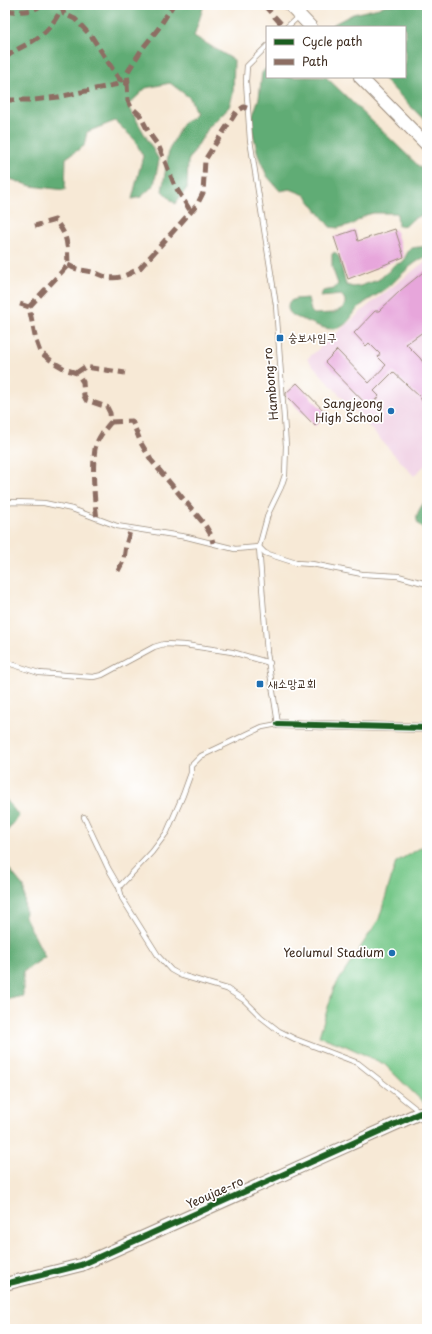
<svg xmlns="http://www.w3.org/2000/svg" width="432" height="1334" viewBox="0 0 432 1334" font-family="'Playpen Sans','Poor Story',sans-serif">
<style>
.built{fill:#f0d0e4}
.green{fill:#76c889;stroke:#587954}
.forest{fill:#60ac75;stroke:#4e6b4a}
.building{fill:#e7a6db}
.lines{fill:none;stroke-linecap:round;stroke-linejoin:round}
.lane-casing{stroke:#998a7a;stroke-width:6}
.street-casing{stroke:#998a7a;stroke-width:10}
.secondary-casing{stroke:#998a7a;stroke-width:14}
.lane{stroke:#fff;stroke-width:4.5}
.street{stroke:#fff;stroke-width:9}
.secondary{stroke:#fff;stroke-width:12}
.quiet{stroke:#8d6e63;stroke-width:5;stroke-dasharray:10 5;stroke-linecap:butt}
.cycleway-casing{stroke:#fff;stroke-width:8}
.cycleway{stroke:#1b5e20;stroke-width:6}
.poi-dot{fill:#1f6fb2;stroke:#fff;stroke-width:1.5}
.labels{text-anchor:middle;stroke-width:3.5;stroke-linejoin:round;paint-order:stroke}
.poi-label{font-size:12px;fill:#3b2a1e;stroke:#fff;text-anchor:start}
.street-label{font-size:12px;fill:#3b2a1e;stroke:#fff}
</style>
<rect width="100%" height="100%" fill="#fff"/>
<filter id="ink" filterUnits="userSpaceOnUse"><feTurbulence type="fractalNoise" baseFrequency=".025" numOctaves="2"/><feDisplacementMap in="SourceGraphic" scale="8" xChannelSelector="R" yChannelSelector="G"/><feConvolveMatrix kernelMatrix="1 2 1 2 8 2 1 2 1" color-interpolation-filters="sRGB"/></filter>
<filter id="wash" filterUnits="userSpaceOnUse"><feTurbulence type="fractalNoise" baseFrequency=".012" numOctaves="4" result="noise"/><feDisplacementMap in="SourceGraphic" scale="16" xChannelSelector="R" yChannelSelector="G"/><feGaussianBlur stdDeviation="0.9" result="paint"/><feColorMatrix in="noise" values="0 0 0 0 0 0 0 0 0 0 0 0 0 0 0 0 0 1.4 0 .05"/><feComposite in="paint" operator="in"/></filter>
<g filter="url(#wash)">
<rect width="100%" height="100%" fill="#f7e9d6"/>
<polygon class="built" points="427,260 427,463 414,476 307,359 369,305"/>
<polygon class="green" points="427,844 427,1106 384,1064 346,1046 319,1036 334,988 379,919 396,862"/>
<g class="forest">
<polygon points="5,5 204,5 194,36 234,60 233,94 229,107 209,127 188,161 187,188 175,204 162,191 169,150 182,124 196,113 190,98 170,83 146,88 128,105 159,160 154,185 141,197 132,199 143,156 134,139 115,121 87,132 84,146 66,158 65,190 31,186 7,178 5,165"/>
<polygon points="385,5 420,5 427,7 427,123 382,77 405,77 405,27 334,27 332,25 353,14 379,8"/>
<polygon points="267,67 267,77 326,77 427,174 427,213 413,219 407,225 398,226 397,213 373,213 366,215 353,224 338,228 330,227 305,195 290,189 280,191 267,176 258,155 252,128 252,118 259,98 262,73"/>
<path d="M427,246V256C411,263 400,277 387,288C378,295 367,300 359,307C352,314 349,325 338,328C325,332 312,322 301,319C293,316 285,312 289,302L295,299L308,298L311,311L314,314L333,313L343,308C346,303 346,299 341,295L320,297L323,291L334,289L338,284L332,267V254L335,252L339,257L346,285L353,287L360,286L378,280L389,271L394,265L403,262C411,244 410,249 427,246Z"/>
<path d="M427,498V532C410,520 417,513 427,498Z"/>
<polygon points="5,798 19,816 5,834"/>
<polygon points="5,864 24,887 25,917 45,957 23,972 23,996 5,1000"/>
</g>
<g id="blocks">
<g class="building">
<polygon points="395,229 404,257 348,279 334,237 355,230 358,241"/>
<polygon points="427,269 427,329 406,344 420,358 427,368 427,410 420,397 393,372 374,391 379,396 369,407 325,362 337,350 369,383 386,365 378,357 380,354 369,343 366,346 354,333 375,311 379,311 401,290"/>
<polygon points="297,383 327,414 315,426 286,396 286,393"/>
</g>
</g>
</g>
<g filter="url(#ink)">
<use href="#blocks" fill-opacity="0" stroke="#998a7a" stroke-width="1"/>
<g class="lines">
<defs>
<g id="lane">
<polyline points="287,27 299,16"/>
<polyline points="5,503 14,502 44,503 72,509 117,526 187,537 235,549 259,547 265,553 296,563 312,564 362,574 398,576 427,584"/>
<polyline points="5,662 39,673 93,677 102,675 154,647 164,644 185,645 232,652 270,663"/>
<polyline points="84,817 108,868 119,887 122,898 159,957 171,970 180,975 227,989 244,1000 261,1017 279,1031 295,1039 358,1063 420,1112"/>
<polyline points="119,887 152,852 167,832 183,795 191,773 191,766 201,756 262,727 278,724 267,653 259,547 268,514 281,487 285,475 286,446 276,305 250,140 246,81 247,66 267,46"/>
</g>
<polyline id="street" points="278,724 427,728"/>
<g id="secondary">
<polyline points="290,5 311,27"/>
<polyline points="360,77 427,145"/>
<polyline points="5,1284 81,1265 420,1113 427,1119"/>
</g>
</defs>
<use href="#lane" class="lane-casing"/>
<use href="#street" class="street-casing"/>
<use href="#secondary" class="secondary-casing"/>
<use href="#lane" class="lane"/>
<use href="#street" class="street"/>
<use href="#secondary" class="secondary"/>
<g class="quiet">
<polyline points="61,5 64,14 75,19 92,37 119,79 127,82 128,101 131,107 140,115 149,133 159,147 175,186 191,212"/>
<polyline points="248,5 250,6 263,5"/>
<polyline points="264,5 284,27"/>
<path d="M5,11C19,11 31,13 42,5"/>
<path d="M5,58C13,51 22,47 31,42C47,33 56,21 63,5"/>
<polyline points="5,100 34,100 58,97 128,82 127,73 142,49 158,29 173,5"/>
<path d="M68,265C80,272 83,269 95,273C99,274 103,277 107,277C119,280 129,274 140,268L197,205L203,193L205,160L210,152L237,111L244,107L247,108"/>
<path d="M20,304L29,307L36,341L40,352L53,362L67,370L77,373L83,382L84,396L86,400L107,407L110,413L111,422C104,430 97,439 95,449C92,469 94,498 97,519"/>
<path d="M29,307L68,265C67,244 69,237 55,220L35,226"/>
<polyline points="76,373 85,367 125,373"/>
<polyline points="111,422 132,421 141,443 151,460 205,525 211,535 213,543"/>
<polyline points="118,571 124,559 126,545 131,528"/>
</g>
<defs>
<g id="cycleway">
<polyline points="278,724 427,728"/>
<polyline points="5,1284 81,1265 420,1113 427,1119"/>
</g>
</defs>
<use href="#cycleway" class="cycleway-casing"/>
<use href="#cycleway" class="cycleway"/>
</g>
</g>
<g class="poi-dot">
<rect x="276" y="334" width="8" height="8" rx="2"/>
<circle cx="391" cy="411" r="4"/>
<rect x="256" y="680" width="8" height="8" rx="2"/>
<circle cx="392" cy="953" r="4"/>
</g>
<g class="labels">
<g class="poi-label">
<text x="288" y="342">숭보사입구</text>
<text x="383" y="408" text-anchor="end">Sangjeong<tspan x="383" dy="14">High School</tspan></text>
<text x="268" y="688">새소망교회</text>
<text x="384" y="957" text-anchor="end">Yeolumul Stadium</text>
</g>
<g class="street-label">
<text transform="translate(271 384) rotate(-95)" y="4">Hambong-ro</text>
<text transform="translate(215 1193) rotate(-24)" y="4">Yeoujae-ro</text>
</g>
</g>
<rect width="432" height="1334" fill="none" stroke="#fff" stroke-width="20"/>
<rect x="266" y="26" width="140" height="52" fill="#ffffff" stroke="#b1aaa5"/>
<rect x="274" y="39" width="20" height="6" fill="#1b5e20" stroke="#b1aaa5"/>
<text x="302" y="46" font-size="12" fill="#3b2a1e">Cycle path</text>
<rect x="274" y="59" width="20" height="6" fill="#8d6e63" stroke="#b1aaa5"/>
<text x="302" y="66" font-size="12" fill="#3b2a1e">Path</text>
</svg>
